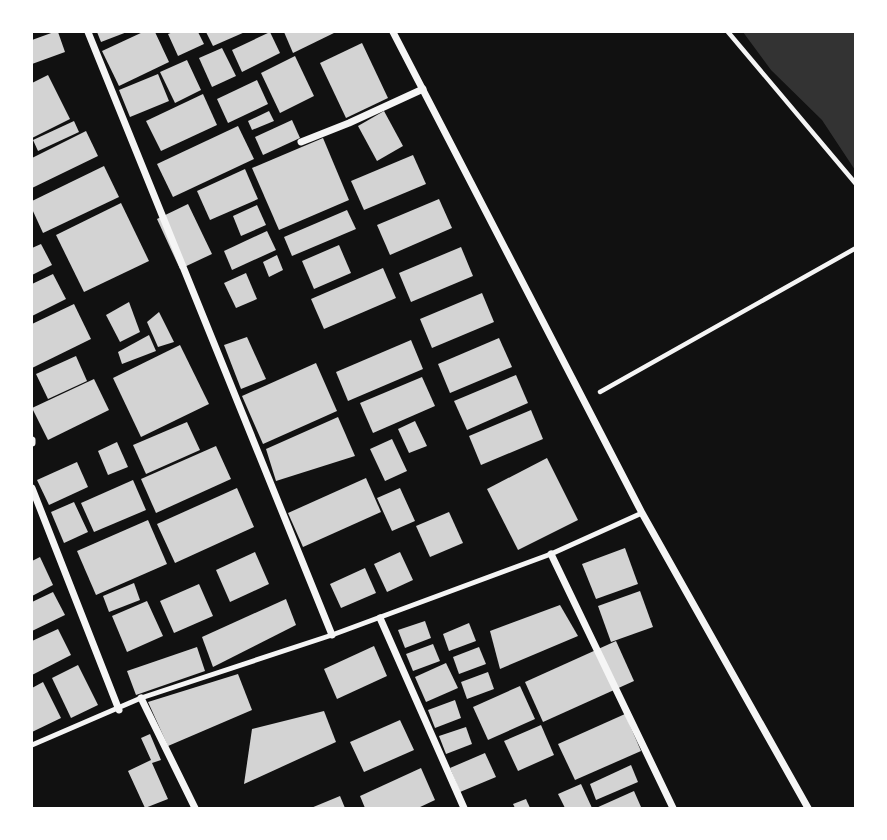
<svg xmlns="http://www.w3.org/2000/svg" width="887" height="840" viewBox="0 0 887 840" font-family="'DM Sans',sans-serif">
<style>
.water{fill:#333}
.building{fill:#d3d3d3}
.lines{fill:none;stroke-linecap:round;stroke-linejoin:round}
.path{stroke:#f5f5f5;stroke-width:4.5}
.service{stroke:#f5f5f5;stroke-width:5}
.minor{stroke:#f5f5f5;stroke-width:7}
</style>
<rect width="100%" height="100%" fill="#111"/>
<polygon class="water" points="743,32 855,32 855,170 822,120 771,70"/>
<g class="building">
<polygon points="54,32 58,32 65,52 32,64 32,40"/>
<polygon points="97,32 127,32 101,42"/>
<polygon points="143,32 155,32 169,62 119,86 102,51"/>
<polygon points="173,32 198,32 204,44 178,56 168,34"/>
<polygon points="206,32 245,32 213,46"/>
<polygon points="270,32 280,53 242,72 232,50"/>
<polygon points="284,32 336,32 293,53"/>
<polygon points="362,43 388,98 346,118 320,63"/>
<polygon points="222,48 236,76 212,87 199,58"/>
<polygon points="295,56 314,96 280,113 261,73"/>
<polygon points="187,60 201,90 175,103 160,72"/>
<polygon points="158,74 169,101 130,117 119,90"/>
<polygon points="48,75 70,119 32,138 32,83"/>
<polygon points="257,80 268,104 228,123 217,99"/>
<polygon points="203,94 217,125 161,151 146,121"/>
<polygon points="269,111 274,121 252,130 248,121"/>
<polygon points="384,111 403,146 377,161 358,126"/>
<polygon points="292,120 300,138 263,155 255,137"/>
<polygon points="74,121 79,132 38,151 33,140"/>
<polygon points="238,126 254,159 173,197 157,164"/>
<polygon points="86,131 98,156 32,188 32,158"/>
<polygon points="323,138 349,200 279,230 252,168"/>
<polygon points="413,155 426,184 364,210 351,181"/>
<polygon points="104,166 119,197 43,233 32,209 32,201"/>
<polygon points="245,169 258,199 210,220 197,191"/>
<polygon points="439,199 452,228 390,255 377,225"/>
<polygon points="121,203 149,261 84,292 56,235"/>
<polygon points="188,204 212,254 180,269 157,219"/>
<polygon points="257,205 266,225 241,236 233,216"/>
<polygon points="347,210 356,229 292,256 284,237"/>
<polygon points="267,231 276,250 232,270 224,251"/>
<polygon points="41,244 52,265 32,275 32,248"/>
<polygon points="339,245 351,273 314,289 302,261"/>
<polygon points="461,247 473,276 411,302 399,273"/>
<polygon points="277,255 283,270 269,277 263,262"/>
<polygon points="383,268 396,298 324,329 311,299"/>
<polygon points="246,273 257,299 236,308 224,283"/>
<polygon points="53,274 66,299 32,316 32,284"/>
<polygon points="482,293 494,322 432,348 420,319"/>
<polygon points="129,302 140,332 120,342 106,315"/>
<polygon points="74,304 91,339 32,368 32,324"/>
<polygon points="159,312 174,342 158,347 147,322"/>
<polygon points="149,335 156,351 122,364 118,352"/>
<polygon points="247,337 266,379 241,389 224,345"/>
<polygon points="499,338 512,367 450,393 438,364"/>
<polygon points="411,340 423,369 348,401 336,372"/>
<polygon points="180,345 209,404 141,437 113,378"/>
<polygon points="76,356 87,381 48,399 36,374"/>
<polygon points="316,363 337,411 263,444 242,396"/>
<polygon points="516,375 528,403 467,430 454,401"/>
<polygon points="422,377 435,406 373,433 360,403"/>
<polygon points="94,379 109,410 48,440 32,408"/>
<polygon points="531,410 543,439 481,465 469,436"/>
<polygon points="338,417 355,456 276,481 266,449"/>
<polygon points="415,421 427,446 409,453 398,429"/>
<polygon points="187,422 200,450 146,474 133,445"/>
<polygon points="392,439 407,471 385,481 370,449"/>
<polygon points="117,442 128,467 108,475 98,451"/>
<polygon points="216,446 231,479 156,513 141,479"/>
<polygon points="547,458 578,520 518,550 487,489"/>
<polygon points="77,462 88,487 49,505 37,480"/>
<polygon points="366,478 381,512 303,547 288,513"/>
<polygon points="133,480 146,510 94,532 81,503"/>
<polygon points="237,488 254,527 175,563 157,524"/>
<polygon points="400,488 415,521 392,531 377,498"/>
<polygon points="74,502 88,532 64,543 51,512"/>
<polygon points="449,512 463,543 430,557 416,526"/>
<polygon points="148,520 167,564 96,595 77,551"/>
<polygon points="625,548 638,584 596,599 582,564"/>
<polygon points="255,552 269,584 230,602 216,570"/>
<polygon points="400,552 413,580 387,592 374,564"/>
<polygon points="40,557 53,585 32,596 32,561"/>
<polygon points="365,568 376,593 341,608 330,584"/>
<polygon points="134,583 140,600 109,612 103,596"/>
<polygon points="199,584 213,616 174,633 160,601"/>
<polygon points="640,591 653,627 611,642 598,606"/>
<polygon points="53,592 65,615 32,631 32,602"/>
<polygon points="286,599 296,625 213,667 202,637"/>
<polygon points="147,601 163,636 127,652 112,616"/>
<polygon points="560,605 578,636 500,669 490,631"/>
<polygon points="425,621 431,638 405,648 398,630"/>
<polygon points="469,623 476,641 449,651 443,634"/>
<polygon points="58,629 71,655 32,675 32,641"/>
<polygon points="616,641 634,681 543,722 525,682"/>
<polygon points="433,644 440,661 413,671 406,654"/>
<polygon points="374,646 387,676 337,699 324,669"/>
<polygon points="197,647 205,671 136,695 127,671"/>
<polygon points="479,647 486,664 459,674 453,657"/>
<polygon points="446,663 458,688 426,702 415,677"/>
<polygon points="78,665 98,705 71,718 52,678"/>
<polygon points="488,672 494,689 467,699 461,682"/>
<polygon points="238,674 252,710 168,746 148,702"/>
<polygon points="43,682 61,718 32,732 32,688"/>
<polygon points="520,686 535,719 488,740 473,707"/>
<polygon points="455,700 461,718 435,728 428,710"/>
<polygon points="324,711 336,742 244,784 252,729"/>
<polygon points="625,714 641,751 575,780 558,744"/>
<polygon points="400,720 414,750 364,772 350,742"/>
<polygon points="541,725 554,755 518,771 504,741"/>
<polygon points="466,727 472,744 446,754 439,736"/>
<polygon points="150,734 161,760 152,763 168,799 145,808 128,771 151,760 141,738"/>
<polygon points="485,753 496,777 460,792 450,768"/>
<polygon points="631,765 638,782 596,800 590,784"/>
<polygon points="421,768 435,800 418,808 365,808 360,796"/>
<polygon points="581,784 592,808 565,808 558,794"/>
<polygon points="634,791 641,807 596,808"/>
<polygon points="340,796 345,808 311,808"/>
<polygon points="526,799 530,808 515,808 513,804"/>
</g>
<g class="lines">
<g class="path">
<polyline points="728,32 856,184"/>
<polyline points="600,392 856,248"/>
</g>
<polyline class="service" points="32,745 141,698 332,635 551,554 642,513"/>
<g class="minor">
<polyline points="88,32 332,635"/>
<polyline points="393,32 642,513 808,808"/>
<polyline points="301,142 349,123 423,89"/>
<polyline points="32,440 32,443"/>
<polyline points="32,488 119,710"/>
<polyline points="551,554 673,808"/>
<polyline points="380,618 464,808"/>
<polyline points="141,698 195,808"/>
</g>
</g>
<rect width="887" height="840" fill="none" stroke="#ffffff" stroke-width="66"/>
</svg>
